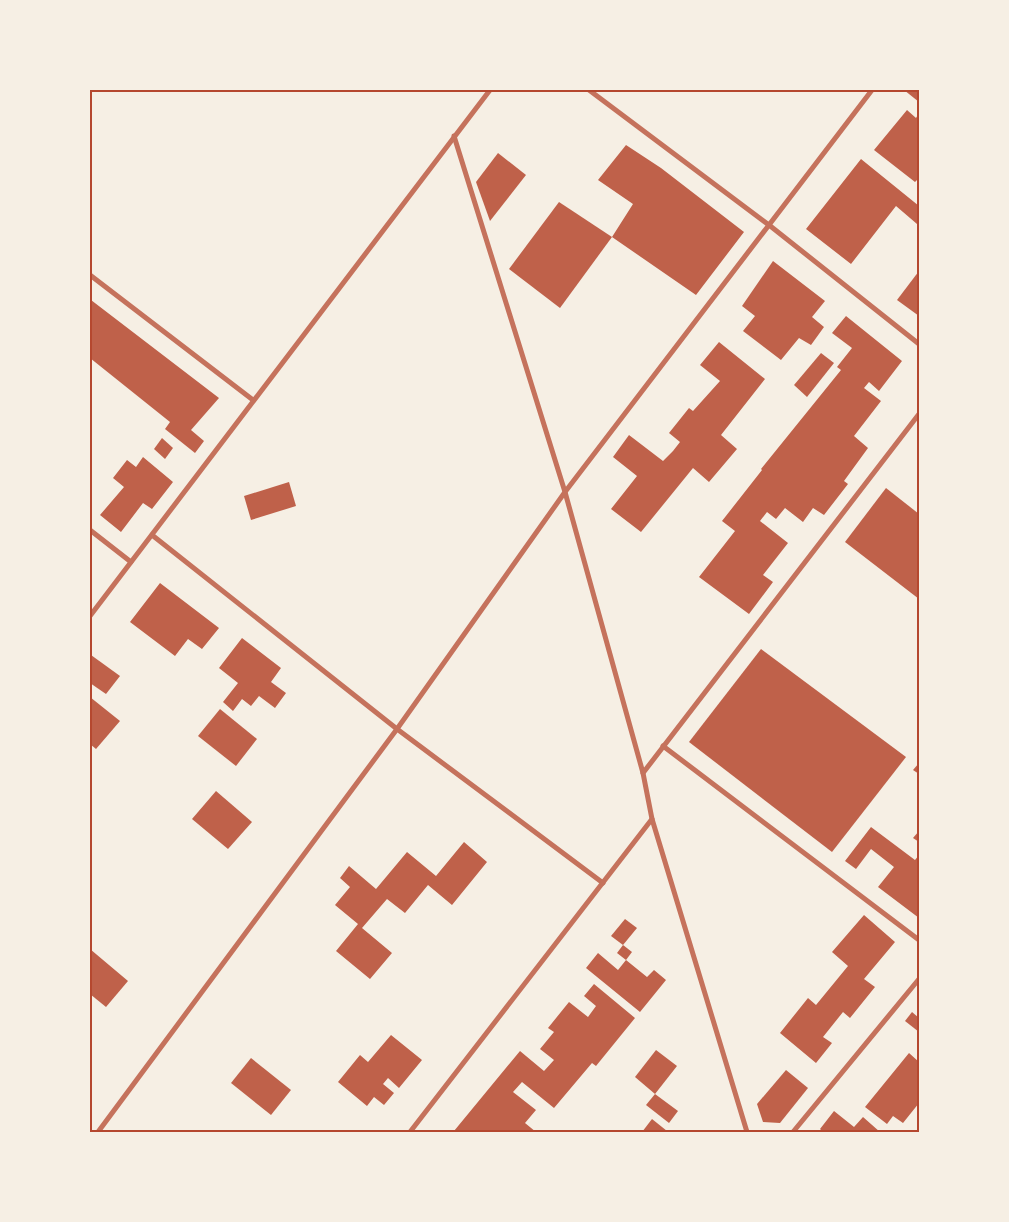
<svg xmlns="http://www.w3.org/2000/svg" width="1009" height="1222" viewBox="0 0 1009 1222" font-family="'Public Sans',sans-serif">
<style>
.building{fill:#bf614a}
.lines{fill:none;stroke-linecap:round;stroke-linejoin:round}
.minor{stroke:#c5725c;stroke-width:5}
.neatline{fill:none;stroke:#b5482f;stroke-width:2}
</style>
<rect width="100%" height="100%" fill="#f6efe4"/>
<g class="building">
<polygon points="904,90 919,90 919,102"/>
<polygon points="907,110 916,118 919,113 919,178 915,182 874,150"/>
<polygon points="626,145 661,168 744,232 696,295 612,237 633,204 598,180"/>
<polygon points="498,153 526,175 490,221 476,182"/>
<polygon points="861,159 919,206 919,221 917,224 896,206 851,264 806,229"/>
<polygon points="559,202 612,237 560,308 509,269"/>
<polygon points="773,261 825,301 812,317 824,327 811,345 799,338 781,360 743,331 755,316 742,306"/>
<polygon points="919,271 919,316 897,300"/>
<polygon points="91,300 219,398 191,430 204,441 195,453 165,429 170,422 90,358"/>
<polygon points="846,316 902,361 879,391 869,382 864,388 881,401 854,436 868,448 844,481 848,484 824,515 813,508 803,522 785,508 776,519 767,512 760,521 788,543 763,575 773,582 749,614 699,577 735,531 722,521 762,470 761,469 841,370 837,367 852,348 832,333"/>
<polygon points="719,342 765,379 721,435 737,449 709,482 693,468 641,532 611,509 637,476 613,457 629,435 663,461 673,451 680,442 669,433 689,408 693,411 720,381 700,365"/>
<polygon points="821,353 834,363 807,397 794,385"/>
<polygon points="162,438 173,448 165,459 154,449"/>
<polygon points="143,457 173,482 152,509 143,503 121,532 100,515 124,487 113,478 127,460 136,467"/>
<polygon points="289,482 296,506 251,520 244,496"/>
<polygon points="886,488 919,514 919,599 845,542"/>
<polygon points="160,583 219,628 202,649 188,639 175,656 130,622"/>
<polygon points="242,638 281,668 271,682 286,693 275,708 259,696 251,706 242,699 233,711 223,702 238,683 219,668"/>
<polygon points="761,649 906,757 832,852 689,742"/>
<polygon points="91,655 120,676 106,694 90,683"/>
<polygon points="90,697 120,721 96,749 90,744"/>
<polygon points="220,709 257,739 236,766 198,736"/>
<polygon points="919,763 919,774 913,770"/>
<polygon points="216,791 252,822 228,849 192,819"/>
<polygon points="871,827 915,860 919,855 919,918 878,887 894,867 871,849 856,869 845,861"/>
<polygon points="919,831 919,842 913,838"/>
<polygon points="464,842 487,862 452,905 428,885 405,913 387,899 362,928 392,953 370,979 336,951 358,924 335,905 350,887 340,878 349,866 376,889 407,852 436,876"/>
<polygon points="864,915 895,942 864,979 875,987 850,1018 843,1012 823,1037 832,1043 816,1063 780,1033 808,998 816,1005 848,966 832,952"/>
<polygon points="625,919 637,928 623,945 611,936"/>
<polygon points="623,945 632,952 626,960 617,953"/>
<polygon points="90,949 128,981 106,1007 90,994"/>
<polygon points="598,953 618,970 626,960 647,977 654,970 666,980 640,1012 586,968"/>
<polygon points="594,984 635,1018 596,1066 592,1063 554,1108 522,1082 513,1092 536,1110 525,1123 536,1132 454,1131 520,1051 544,1071 554,1060 540,1049 554,1032 548,1028 569,1002 588,1017 596,1006 584,996"/>
<polygon points="912,1012 919,1018 919,1032 905,1021"/>
<polygon points="391,1035 422,1060 399,1088 388,1078 383,1084 394,1093 384,1105 374,1097 367,1106 338,1082 360,1055 368,1062"/>
<polygon points="656,1050 677,1066 655,1094 635,1077"/>
<polygon points="909,1053 919,1062 919,1103 903,1123 893,1116 887,1124 865,1107"/>
<polygon points="251,1058 291,1090 271,1115 231,1083"/>
<polygon points="786,1070 808,1088 780,1123 763,1122 757,1104"/>
<polygon points="655,1094 678,1111 669,1123 646,1105"/>
<polygon points="834,1111 854,1127 863,1117 880,1132 823,1132 820,1129"/>
<polygon points="652,1119 667,1131 666,1132 642,1132"/>
</g>
<g class="lines">
<g class="minor">
<polyline points="589,90 769,225 919,344"/>
<polyline points="454,136 565,492 643,773 652,819 747,1132"/>
<polyline points="90,275 253,400"/>
<polyline points="90,530 131,562"/>
<polyline points="152,535 397,729 603,883"/>
<polyline points="90,616 490,90"/>
<polyline points="663,746 919,940"/>
<polyline points="643,773 919,414"/>
<polyline points="98,1132 397,729 565,492 872,90"/>
<polyline points="410,1132 652,819"/>
<polyline points="793,1132 919,979"/>
</g>
</g>
<rect width="1009" height="1222" fill="none" stroke="#f6efe4" stroke-width="182"/>
<rect x="91" y="91" width="827" height="1040" class="neatline"/>
</svg>
